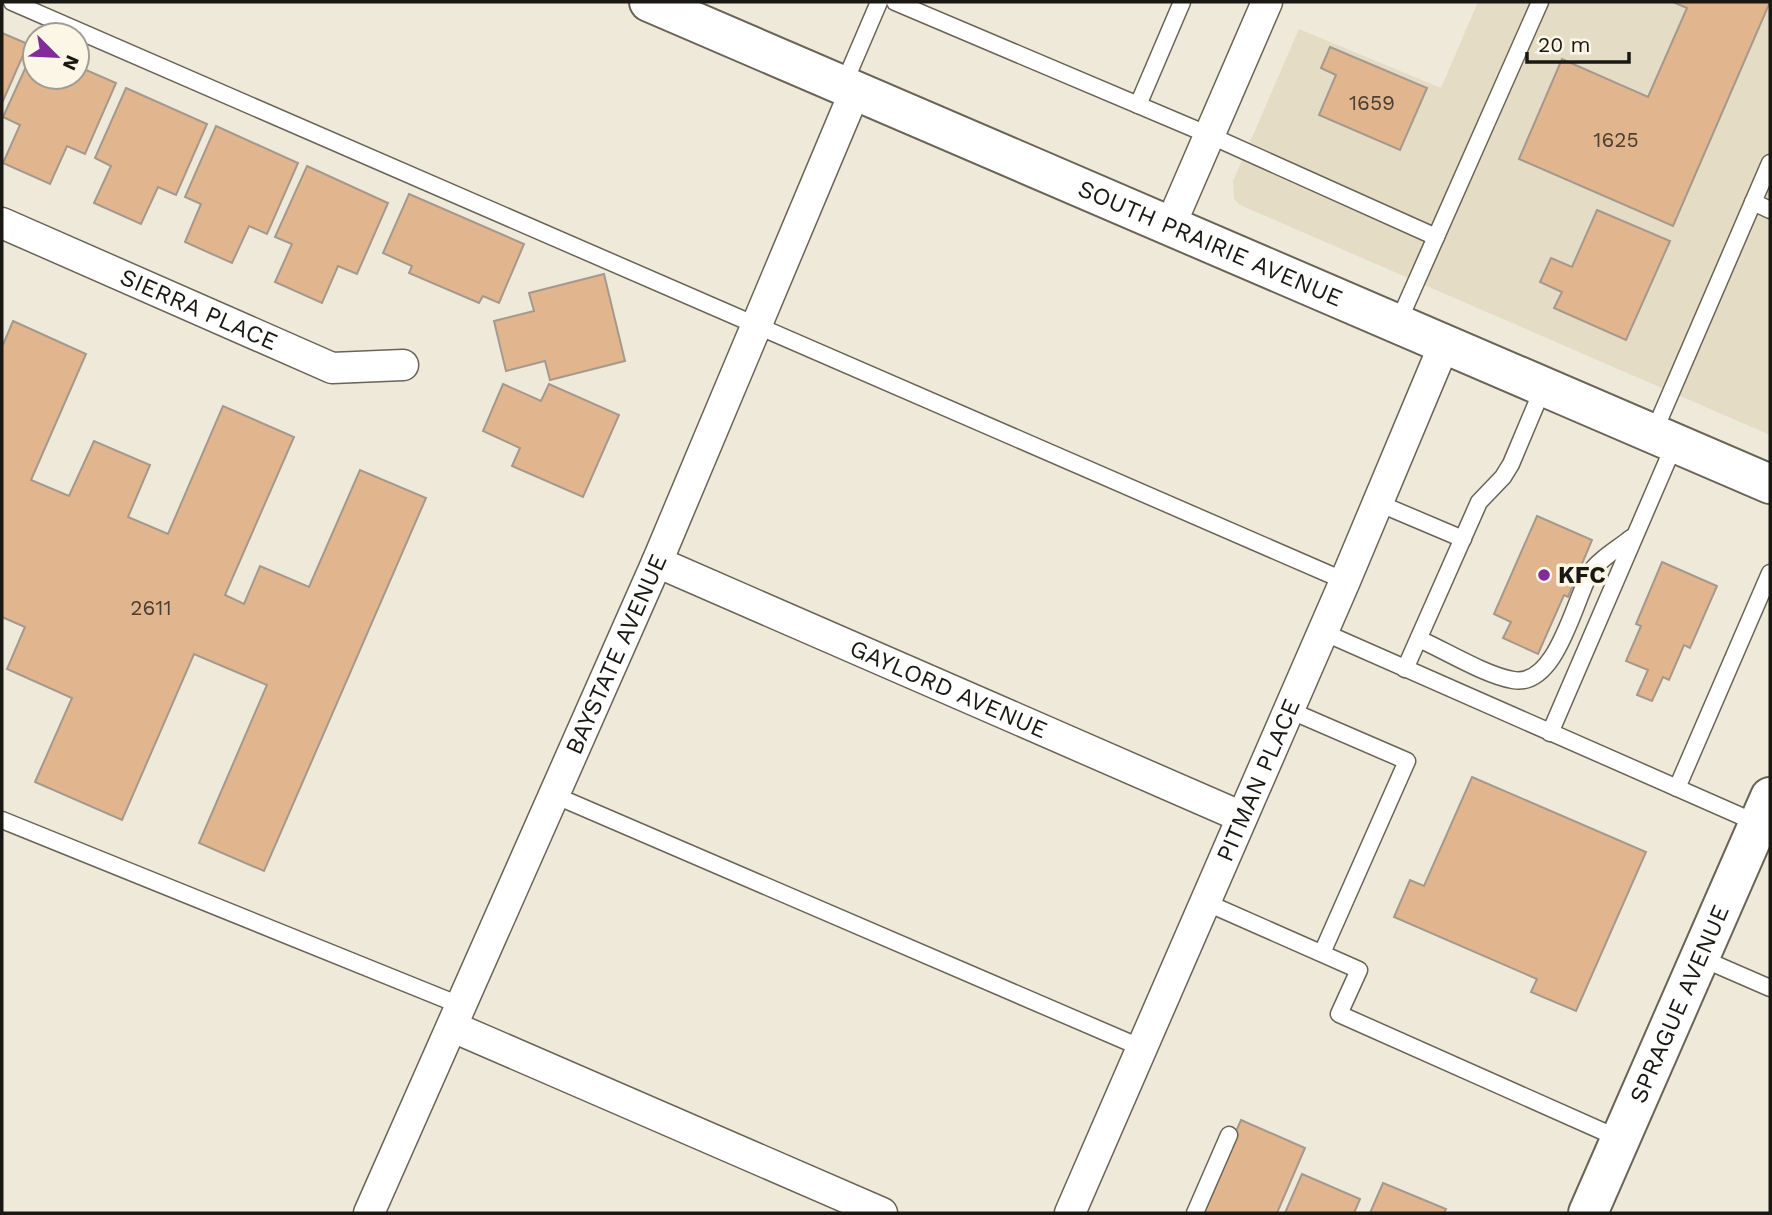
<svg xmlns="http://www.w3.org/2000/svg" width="1772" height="1215" viewBox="0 0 1772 1215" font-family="'Work Sans',sans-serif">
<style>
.built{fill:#e4dcc5}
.building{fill:#e1b68f;stroke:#a5988c;stroke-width:2}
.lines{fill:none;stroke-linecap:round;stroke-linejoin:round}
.service-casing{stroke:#696456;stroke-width:19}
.minor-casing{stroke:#696456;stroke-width:33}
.tertiary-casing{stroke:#696456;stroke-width:42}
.secondary-casing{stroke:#696456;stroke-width:42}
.service{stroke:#fff;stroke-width:16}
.minor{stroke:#fff;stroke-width:30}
.tertiary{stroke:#fff;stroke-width:38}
.secondary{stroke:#fff;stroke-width:38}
.poi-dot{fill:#822c9b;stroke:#fcf6e6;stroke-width:2.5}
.labels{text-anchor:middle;stroke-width:7;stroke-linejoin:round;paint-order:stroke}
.number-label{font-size:21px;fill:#4c4032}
.street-label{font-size:24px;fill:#1a1813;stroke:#fcf6e6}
.poi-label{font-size:24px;font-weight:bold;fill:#1a1813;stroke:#fcf6e6;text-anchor:start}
</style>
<rect width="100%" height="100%" fill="#efe9d9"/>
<polygon class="built" points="1478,2 1770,2 1770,435 1240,205 1234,199 1233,181 1299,29 1441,88"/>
<g class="building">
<polygon points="1673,2 1770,2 1673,226 1519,159 1562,59 1648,97 1687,8"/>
<polygon points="2,33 28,44 2,103"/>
<polygon points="35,47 35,77 77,77 77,66 116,83 85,154 67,146 50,184 3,163 20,125 3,117"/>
<polygon points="1330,47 1427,88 1400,150 1319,115 1336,75 1321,68"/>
<polygon points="126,88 207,124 176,195 158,187 141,224 94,203 111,166 95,158"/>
<polygon points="216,126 298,163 267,234 249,226 232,263 185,242 201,204 185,197"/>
<polygon points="307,166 388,203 357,274 338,266 322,303 275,282 292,244 275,237"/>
<polygon points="409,194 524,244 499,303 483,296 479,303 409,273 412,266 383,253"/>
<polygon points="1597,210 1670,241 1626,340 1554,308 1562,292 1540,282 1551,258 1572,267"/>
<polygon points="604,274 625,361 550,380 545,361 506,371 494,321 534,311 529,293"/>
<polygon points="13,321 86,354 31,480 69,496 94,441 150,465 128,517 168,534 223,406 294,437 225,595 244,604 260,566 309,587 360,470 426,498 264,871 199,843 267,685 194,654 122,820 35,782 72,698 7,669 25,627 2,617 2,347"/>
<polygon points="503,384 541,401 549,384 619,415 583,497 512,466 520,448 483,431"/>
<polygon points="1537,516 1592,540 1568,597 1564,595 1538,654 1503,638 1511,622 1494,614"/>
<polygon points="1662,562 1717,586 1690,648 1684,645 1669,680 1663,677 1652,701 1637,695 1648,670 1626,661 1641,626 1636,624"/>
<polygon points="1472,777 1646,852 1576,1011 1531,992 1537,979 1394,917 1410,880 1424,886"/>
<polygon points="1241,1120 1305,1148 1277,1213 1200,1213"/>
<polygon points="1302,1174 1360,1199 1354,1213 1285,1213"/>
<polygon points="1383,1183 1446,1209 1444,1213 1370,1213"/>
</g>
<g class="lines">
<defs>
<g id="service">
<polyline points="12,2 1345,581"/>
<polyline points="895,2 1209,135 1436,237"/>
<polyline points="843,86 879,2"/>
<polyline points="1138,105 1182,2"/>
<polyline points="1753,202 1770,210"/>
<polyline points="1397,325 1540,2"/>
<polyline points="1653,434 1770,163"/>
<polyline points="1378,503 1463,539"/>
<polyline points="1323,632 1759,824"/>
<path d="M1419,639C1446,651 1485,675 1513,680C1556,688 1574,602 1590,573C1598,560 1619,548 1631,538"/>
<polyline points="1405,669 1479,502 1503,477 1511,464 1543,388"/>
<polyline points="1289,710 1407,761 1322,953"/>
<polyline points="1550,733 1675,443"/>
<polyline points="1677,788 1770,573"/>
<polyline points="554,795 1142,1048"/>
<polyline points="2,820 462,1006"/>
<polyline points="1205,902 1359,970 1339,1014 1620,1139"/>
<polyline points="1701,958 1770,988"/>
<polyline points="1195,1213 1229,1135"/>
</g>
<g id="minor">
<path id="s1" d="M2,223L332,368L403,365"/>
<polyline points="1170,226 1267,2"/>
<path id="s2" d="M657,562L1242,817"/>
<polyline points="453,1027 882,1213"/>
<path id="s3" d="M369,1213L657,562L855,91"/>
<path id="s4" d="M1070,1213L1345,581L1444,345"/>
</g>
<g id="tertiary">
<path id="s5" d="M1588,1213L1770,797"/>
</g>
<g id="secondary">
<path id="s6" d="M649,2L1770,484"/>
</g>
</defs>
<use href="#service" class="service-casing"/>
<use href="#minor" class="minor-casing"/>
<use href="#tertiary" class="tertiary-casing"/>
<use href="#secondary" class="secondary-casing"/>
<use href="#service" class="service"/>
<use href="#minor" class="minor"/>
<use href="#tertiary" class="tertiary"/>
<use href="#secondary" class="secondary"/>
</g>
<circle class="poi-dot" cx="1544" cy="575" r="7"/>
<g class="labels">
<g class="number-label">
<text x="1372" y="110">1659</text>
<text x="1616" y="147">1625</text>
<text x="151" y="615">2611</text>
</g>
<g class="street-label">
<text dy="8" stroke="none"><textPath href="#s6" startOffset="611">SOUTH PRAIRIE AVENUE</textPath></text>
<text dy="8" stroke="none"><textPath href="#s1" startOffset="215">SIERRA PLACE</textPath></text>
<text dy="8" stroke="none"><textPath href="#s3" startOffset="611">BAYSTATE AVENUE</textPath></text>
<text dy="8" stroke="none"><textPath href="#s2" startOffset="318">GAYLORD AVENUE</textPath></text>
<text dy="8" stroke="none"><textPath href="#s4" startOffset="472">PITMAN PLACE</textPath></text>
<text dy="8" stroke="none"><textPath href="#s5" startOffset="228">SPRAGUE AVENUE</textPath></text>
</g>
<g class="poi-label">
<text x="1558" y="583">KFC</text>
</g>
</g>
<rect width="1772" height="1215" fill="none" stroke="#1a1813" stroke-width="7"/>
<g transform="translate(56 56) rotate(114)"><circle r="33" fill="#fcf6e6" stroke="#a29d92" stroke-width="2"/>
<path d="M0-5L12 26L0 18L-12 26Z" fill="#822c9b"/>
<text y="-10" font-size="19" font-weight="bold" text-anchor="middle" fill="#1a1813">N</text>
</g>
<path d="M1527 52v10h102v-10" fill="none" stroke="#1a1813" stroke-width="3.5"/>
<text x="1538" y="52" font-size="21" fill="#1a1813" stroke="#fcf6e6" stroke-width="5" paint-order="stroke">20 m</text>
</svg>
